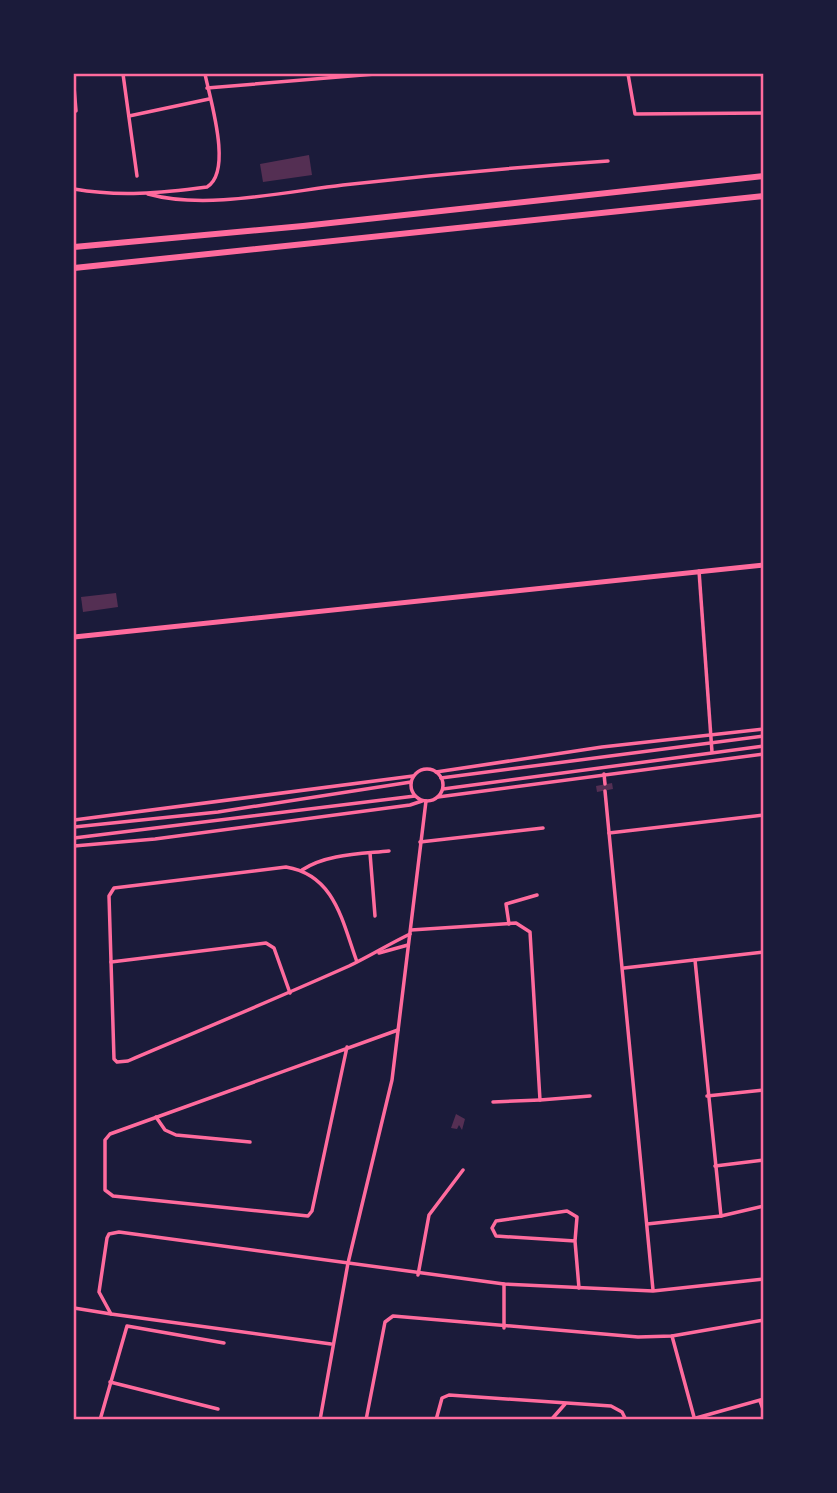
<svg xmlns="http://www.w3.org/2000/svg" width="837" height="1493" viewBox="0 0 837 1493" font-family="'Fira Sans',sans-serif">
<style>
.building{fill:#542f53}
.lines{fill:none;stroke-linecap:round;stroke-linejoin:round}
.minor{stroke:#ff6b9d;stroke-width:3.5}
.secondary{stroke:#ff6b9d;stroke-width:5}
.motorway{stroke:#ff6b9d;stroke-width:6}
.neatline{fill:none;stroke:#ff6b9d;stroke-width:2.5}
</style>
<rect width="100%" height="100%" fill="#1b1b3a"/>
<g class="building">
<polygon points="309,155 312,175 263,182 260,164"/>
<polygon points="116,593 118,607 83,612 81,597"/>
<polygon points="612,783 613,789 597,792 596,786"/>
<polygon points="456,1114 465,1119 462,1130 459,1125 457,1129 451,1128"/>
</g>
<g class="lines">
<g class="minor">
<polyline points="123,74 137,176"/>
<polyline points="628,74 635,114 764,113"/>
<polyline points="74,87 76,111"/>
<polyline points="207,88 375,74"/>
<polyline points="129,116 209,99"/>
<path d="M74,189C119,197 161,193 207,187C233,172 210,99 205,74"/>
<path d="M148,194C205,210 284,192 343,185C431,175 519,167 608,161"/>
<polyline points="699,571 712,752"/>
<circle cx="427" cy="785" r="16"/>
<polyline points="436,772 602,747 764,729"/>
<polyline points="604,774 605,784"/>
<polyline points="441,778 764,736"/>
<polyline points="443,789 764,746"/>
<polyline points="605,791 653,1290"/>
<polyline points="438,797 764,754"/>
<polyline points="74,820 413,776"/>
<polyline points="74,827 218,812 411,782"/>
<polyline points="609,833 764,815"/>
<polyline points="74,838 415,796"/>
<polyline points="420,842 543,828"/>
<polyline points="74,846 155,839 410,805 422,801"/>
<polyline points="370,853 375,916"/>
<path d="M302,870C326,854 360,854 389,851"/>
<polyline points="509,924 506,904 537,895"/>
<polyline points="411,930 516,923 530,932 540,1100 590,1096"/>
<polyline points="379,953 408,945"/>
<polyline points="695,960 721,1216"/>
<polyline points="111,962 266,943 274,948 290,993"/>
<path d="M357,962C342,921 335,875 286,867L114,888L109,896L114,1059L117,1062L128,1061C201,1030 275,999 349,966C370,956 389,944 410,934"/>
<polyline points="624,968 764,952"/>
<polyline points="347,1047 312,1211 308,1216 113,1196 105,1190 105,1140 110,1134 398,1030"/>
<polyline points="707,1096 764,1090"/>
<polyline points="493,1102 540,1100"/>
<polyline points="156,1117 165,1130 176,1135 250,1142"/>
<polyline points="715,1166 764,1160"/>
<polyline points="647,1224 721,1216 764,1206"/>
<polyline points="575,1241 577,1217 567,1211 496,1221 492,1228 496,1236 575,1241 579,1288"/>
<polyline points="418,1275 429,1215 463,1170"/>
<polyline points="504,1284 504,1328"/>
<polyline points="74,1308 111,1314"/>
<polyline points="672,1336 694,1417"/>
<polyline points="331,1344 111,1314 99,1292 107,1238 109,1234 119,1232 504,1284 653,1291 764,1279"/>
<polyline points="110,1382 218,1409"/>
<polyline points="760,1401 764,1412"/>
<polyline points="100,1420 127,1326 224,1343"/>
<polyline points="320,1420 348,1263 392,1080 426,801"/>
<polyline points="366,1420 385,1322 393,1316 638,1337 672,1336 764,1320"/>
<polyline points="436,1420 442,1398 449,1395 611,1406 622,1412 626,1420"/>
<polyline points="551,1420 565,1404"/>
<polyline points="689,1420 764,1399"/>
</g>
<polyline class="secondary" points="74,637 764,565"/>
<g class="motorway">
<polyline points="74,247 303,226 764,176"/>
<polyline points="74,268 764,196"/>
</g>
</g>
<rect width="837" height="1493" fill="none" stroke="#1b1b3a" stroke-width="150"/>
<rect x="75" y="75" width="687" height="1343" class="neatline"/>
</svg>
